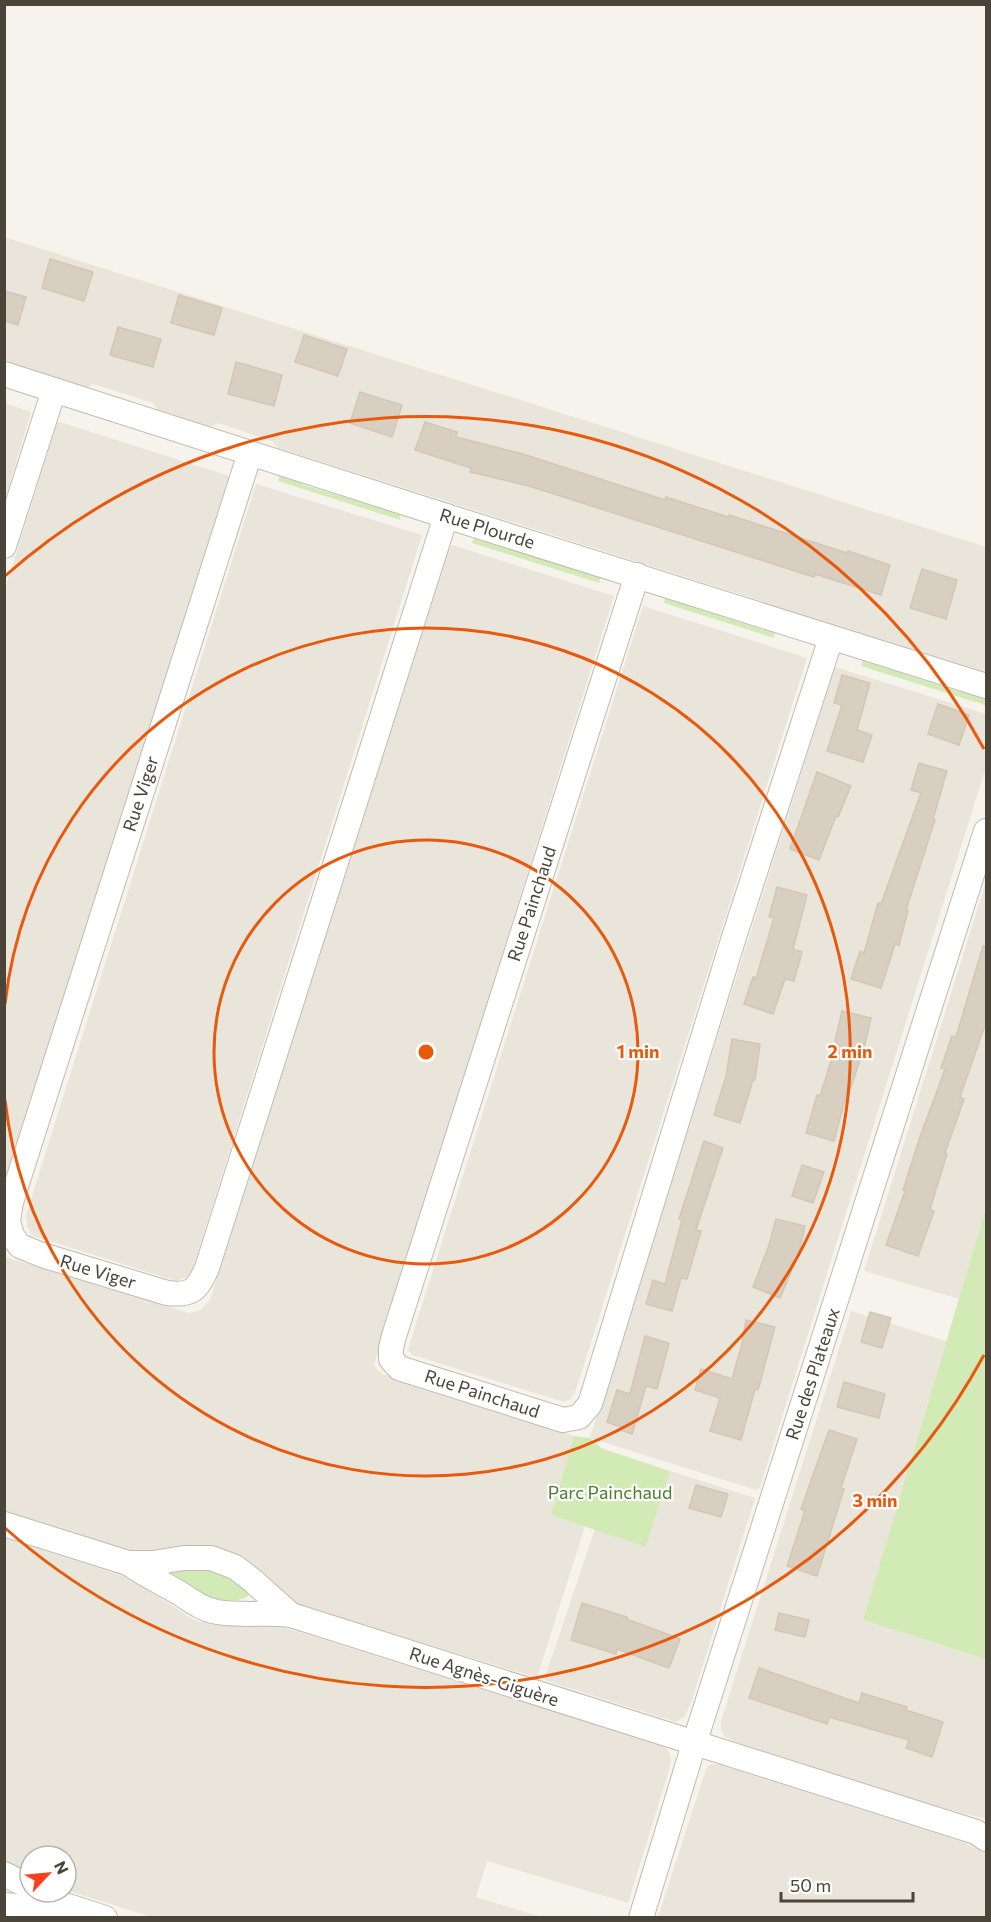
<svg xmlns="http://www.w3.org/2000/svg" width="991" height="1922" viewBox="0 0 991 1922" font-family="Commissioner,sans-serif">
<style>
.residential{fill:#eae5da}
.green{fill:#d2eab5}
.building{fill:#d8cfc1;stroke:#d3c7b4;stroke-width:1.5}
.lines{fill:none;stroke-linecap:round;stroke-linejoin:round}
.minor-casing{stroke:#c2bbae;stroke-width:26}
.minor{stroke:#fff;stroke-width:24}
.ring{fill:none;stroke:#e8590c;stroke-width:3}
.labels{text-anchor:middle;stroke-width:4.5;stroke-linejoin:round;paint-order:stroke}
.street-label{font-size:18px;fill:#4b4439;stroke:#fff}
.park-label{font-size:18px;fill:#4a7f2a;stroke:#fff}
.centre{fill:#e8590c;stroke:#fff;stroke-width:3}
.ring-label{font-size:18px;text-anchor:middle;font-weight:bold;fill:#e8590c;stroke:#fff;stroke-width:4.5;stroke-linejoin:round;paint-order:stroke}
</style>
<rect width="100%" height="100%" fill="#f6f3ec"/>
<g class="residential">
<polygon points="4,237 986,547 986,672 278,448 272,441 218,423 210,427 158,410 153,403 93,384 86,388 5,362"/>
<polygon points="5,403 31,412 5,499 4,403"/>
<polygon points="60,422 229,476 5,1189 5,589 57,423"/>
<polygon points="256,484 422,535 193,1268 187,1277 176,1281 34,1236 31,1234 27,1226 26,1215"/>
<polygon points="452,545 614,596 374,1365 378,1371 383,1374 424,1390 574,1436 551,1515 585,1526 537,1678 309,1608 5,1511 5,1257 189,1313 201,1310 210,1300 446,556"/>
<polygon points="643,606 807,658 576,1390 571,1399 564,1402 412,1355 408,1350 409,1346"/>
<polygon points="835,667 986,714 986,767 760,1487 756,1490 590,1438"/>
<polygon points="986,882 986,1208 959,1299 864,1271"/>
<polygon points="851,1311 946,1341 863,1620 986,1659 986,1819 943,1808 745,1746 725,1737 721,1730 721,1721 740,1661"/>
<polygon points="670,1471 755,1498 691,1703 685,1716 676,1722 544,1680 595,1529 646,1547"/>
<polygon points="4,1538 130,1578 143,1585 187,1616 197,1621 227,1626 276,1625 661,1745 666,1748 671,1756 670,1767 628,1903 487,1861 476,1897 542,1917 151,1917 66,1890 66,1856 30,1856 30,1875 5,1864"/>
<polygon points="711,1764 718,1764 963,1842 986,1853 986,1917 658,1917 706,1769"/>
</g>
<g class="green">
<polygon points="281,471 296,477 304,485 384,509 393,508 401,509 400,520 278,481"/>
<polygon points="476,533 490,538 496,545 576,570 587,568 602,573 599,583 472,543"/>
<polygon points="667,593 692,607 763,630 775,628 774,638 664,603"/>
<polygon points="864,656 876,660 883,667 959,692 970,690 986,694 985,705 861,666"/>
<polygon points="986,1208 986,1659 863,1620"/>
<polygon points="574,1436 590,1438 601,1448 670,1471 646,1547 551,1515"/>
<path d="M220,1567L252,1592C234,1614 182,1588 169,1570Z"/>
</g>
<g class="building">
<polygon points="50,259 93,272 84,301 42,288"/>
<polygon points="4,291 26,297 18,325 4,321"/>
<polygon points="179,295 222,308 214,335 171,323"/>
<polygon points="118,327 161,339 153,367 110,355"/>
<polygon points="304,335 347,349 338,376 295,362"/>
<polygon points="236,362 282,375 274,406 228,394"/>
<polygon points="360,392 402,405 392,437 350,423"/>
<polygon points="425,422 457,432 456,437 523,454 665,500 666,497 728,517 729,515 847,553 848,551 890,565 881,595 815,574 814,577 529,486 470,472 471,468 415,450"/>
<polygon points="922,569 957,580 946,619 910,608"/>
<polygon points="842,675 870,683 857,730 872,735 863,762 827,751 842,705 834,703"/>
<polygon points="938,704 969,715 959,745 928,734"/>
<polygon points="919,763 947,771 933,819 935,820 906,910 908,911 899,945 895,944 881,988 851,979 860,951 864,953 878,903 881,904 921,793 911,790"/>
<polygon points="817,772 851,786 838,817 836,816 819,860 790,849"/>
<polygon points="777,887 807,895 793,949 802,952 794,981 785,979 773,1014 744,1004 753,977 756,978 774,918 769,917"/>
<polygon points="983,946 987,946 987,1029 984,1028 960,1097 964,1099 945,1153 947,1154 930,1209 934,1211 918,1256 886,1245 905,1191 903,1190 920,1137 945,1069 941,1068 952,1036 956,1037"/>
<polygon points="842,1011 871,1018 864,1048 849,1093 847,1092 834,1141 806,1133 817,1095 820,1096 837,1042 835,1041"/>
<polygon points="732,1039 760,1044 755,1080 753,1080 740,1123 714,1115 726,1076"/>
<polygon points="704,1141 723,1148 696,1230 701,1231 687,1279 681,1278 672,1311 646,1304 653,1280 665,1284 682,1220 679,1219"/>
<polygon points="802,1165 824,1172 813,1203 792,1196"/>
<polygon points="776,1219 805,1226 799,1253 780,1298 753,1287 769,1245"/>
<polygon points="870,1312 891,1318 882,1348 861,1342"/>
<polygon points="746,1320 775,1327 758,1390 755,1389 741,1440 710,1431 720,1398 695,1390 701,1369 732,1379 742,1344"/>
<polygon points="645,1336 669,1343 657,1389 646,1386 632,1434 620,1430 621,1427 607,1422 617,1390 630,1394"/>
<polygon points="844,1382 885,1394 879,1418 837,1407"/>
<polygon points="829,1430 857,1439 841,1488 844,1489 817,1576 787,1566 805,1511 801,1509"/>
<polygon points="696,1485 728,1494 721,1517 689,1508"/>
<polygon points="582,1603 627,1617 627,1619 680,1639 669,1668 617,1649 616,1654 571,1640"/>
<polygon points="779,1613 809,1620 805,1637 775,1630"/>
<polygon points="759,1668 859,1703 862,1693 907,1707 906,1710 943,1722 932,1757 906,1748 909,1740 829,1717 827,1724 749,1698"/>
</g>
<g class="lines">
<defs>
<g id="minor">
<polyline points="4,374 446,516 986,686"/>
<path d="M250,453L11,1202L8,1221L12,1236L20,1246L42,1255L167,1293C192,1296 197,1290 207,1268L446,516"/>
<polyline points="4,546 54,390"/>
<polyline points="637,575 394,1336 391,1348 391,1359 399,1368 563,1420 579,1417 590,1404 734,937 831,638"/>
<polyline points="4,1524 128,1563 153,1563 184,1558 211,1558 235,1567 252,1580 291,1615 976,1832 986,1839"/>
<path d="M128,1563C144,1574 160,1582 176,1591C189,1599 201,1609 217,1612C241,1616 266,1612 291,1615"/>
<polyline points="4,1874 30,1887"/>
<polyline points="39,1892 65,1905 105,1918"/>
<polyline points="4,1905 45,1908 65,1905"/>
<polyline points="641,1918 694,1744 986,831"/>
</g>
</defs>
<use href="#minor" class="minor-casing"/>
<use href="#minor" class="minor"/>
</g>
<g class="ring">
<circle cx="426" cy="1052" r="212"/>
<path d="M5 1004A424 424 0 1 1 5 1100"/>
<path d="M984 1355A635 635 0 0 1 5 1528M5 576A635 635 0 0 1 984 749"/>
</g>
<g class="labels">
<g class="street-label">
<text transform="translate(487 529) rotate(17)" y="6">Rue Plourde</text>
<text transform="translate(141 794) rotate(-72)" y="6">Rue Viger</text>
<text transform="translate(532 904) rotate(-72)" y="6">Rue Painchaud</text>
<text transform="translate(98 1272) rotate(17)" y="6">Rue Viger</text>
<text transform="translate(813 1374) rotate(-72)" y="6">Rue des Plateaux</text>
<text transform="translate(482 1394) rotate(18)" y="6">Rue Painchaud</text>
<text transform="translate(484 1677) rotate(18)" y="6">Rue Agnès-Giguère</text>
</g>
<g class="park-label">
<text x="610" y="1499">Parc Painchaud</text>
</g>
</g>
<circle cx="426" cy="1052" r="9" class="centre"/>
<g class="ring-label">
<text x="638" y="1058">1 min</text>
<text x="850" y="1058">2 min</text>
<text x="875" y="1507">3 min</text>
</g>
<rect width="991" height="1922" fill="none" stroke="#4b4439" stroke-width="12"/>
<g transform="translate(48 1874) rotate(64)"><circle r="28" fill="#ffffff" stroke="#b7b4b0" stroke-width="1.5"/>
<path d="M0-4.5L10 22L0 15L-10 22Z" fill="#fc3f1d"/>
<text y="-9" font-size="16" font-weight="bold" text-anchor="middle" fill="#4b4439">N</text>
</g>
<path d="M781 1892v9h132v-9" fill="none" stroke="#4b4439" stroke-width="3"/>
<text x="790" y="1892" font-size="18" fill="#4b4439" stroke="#ffffff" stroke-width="4.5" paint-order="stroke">50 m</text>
</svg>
